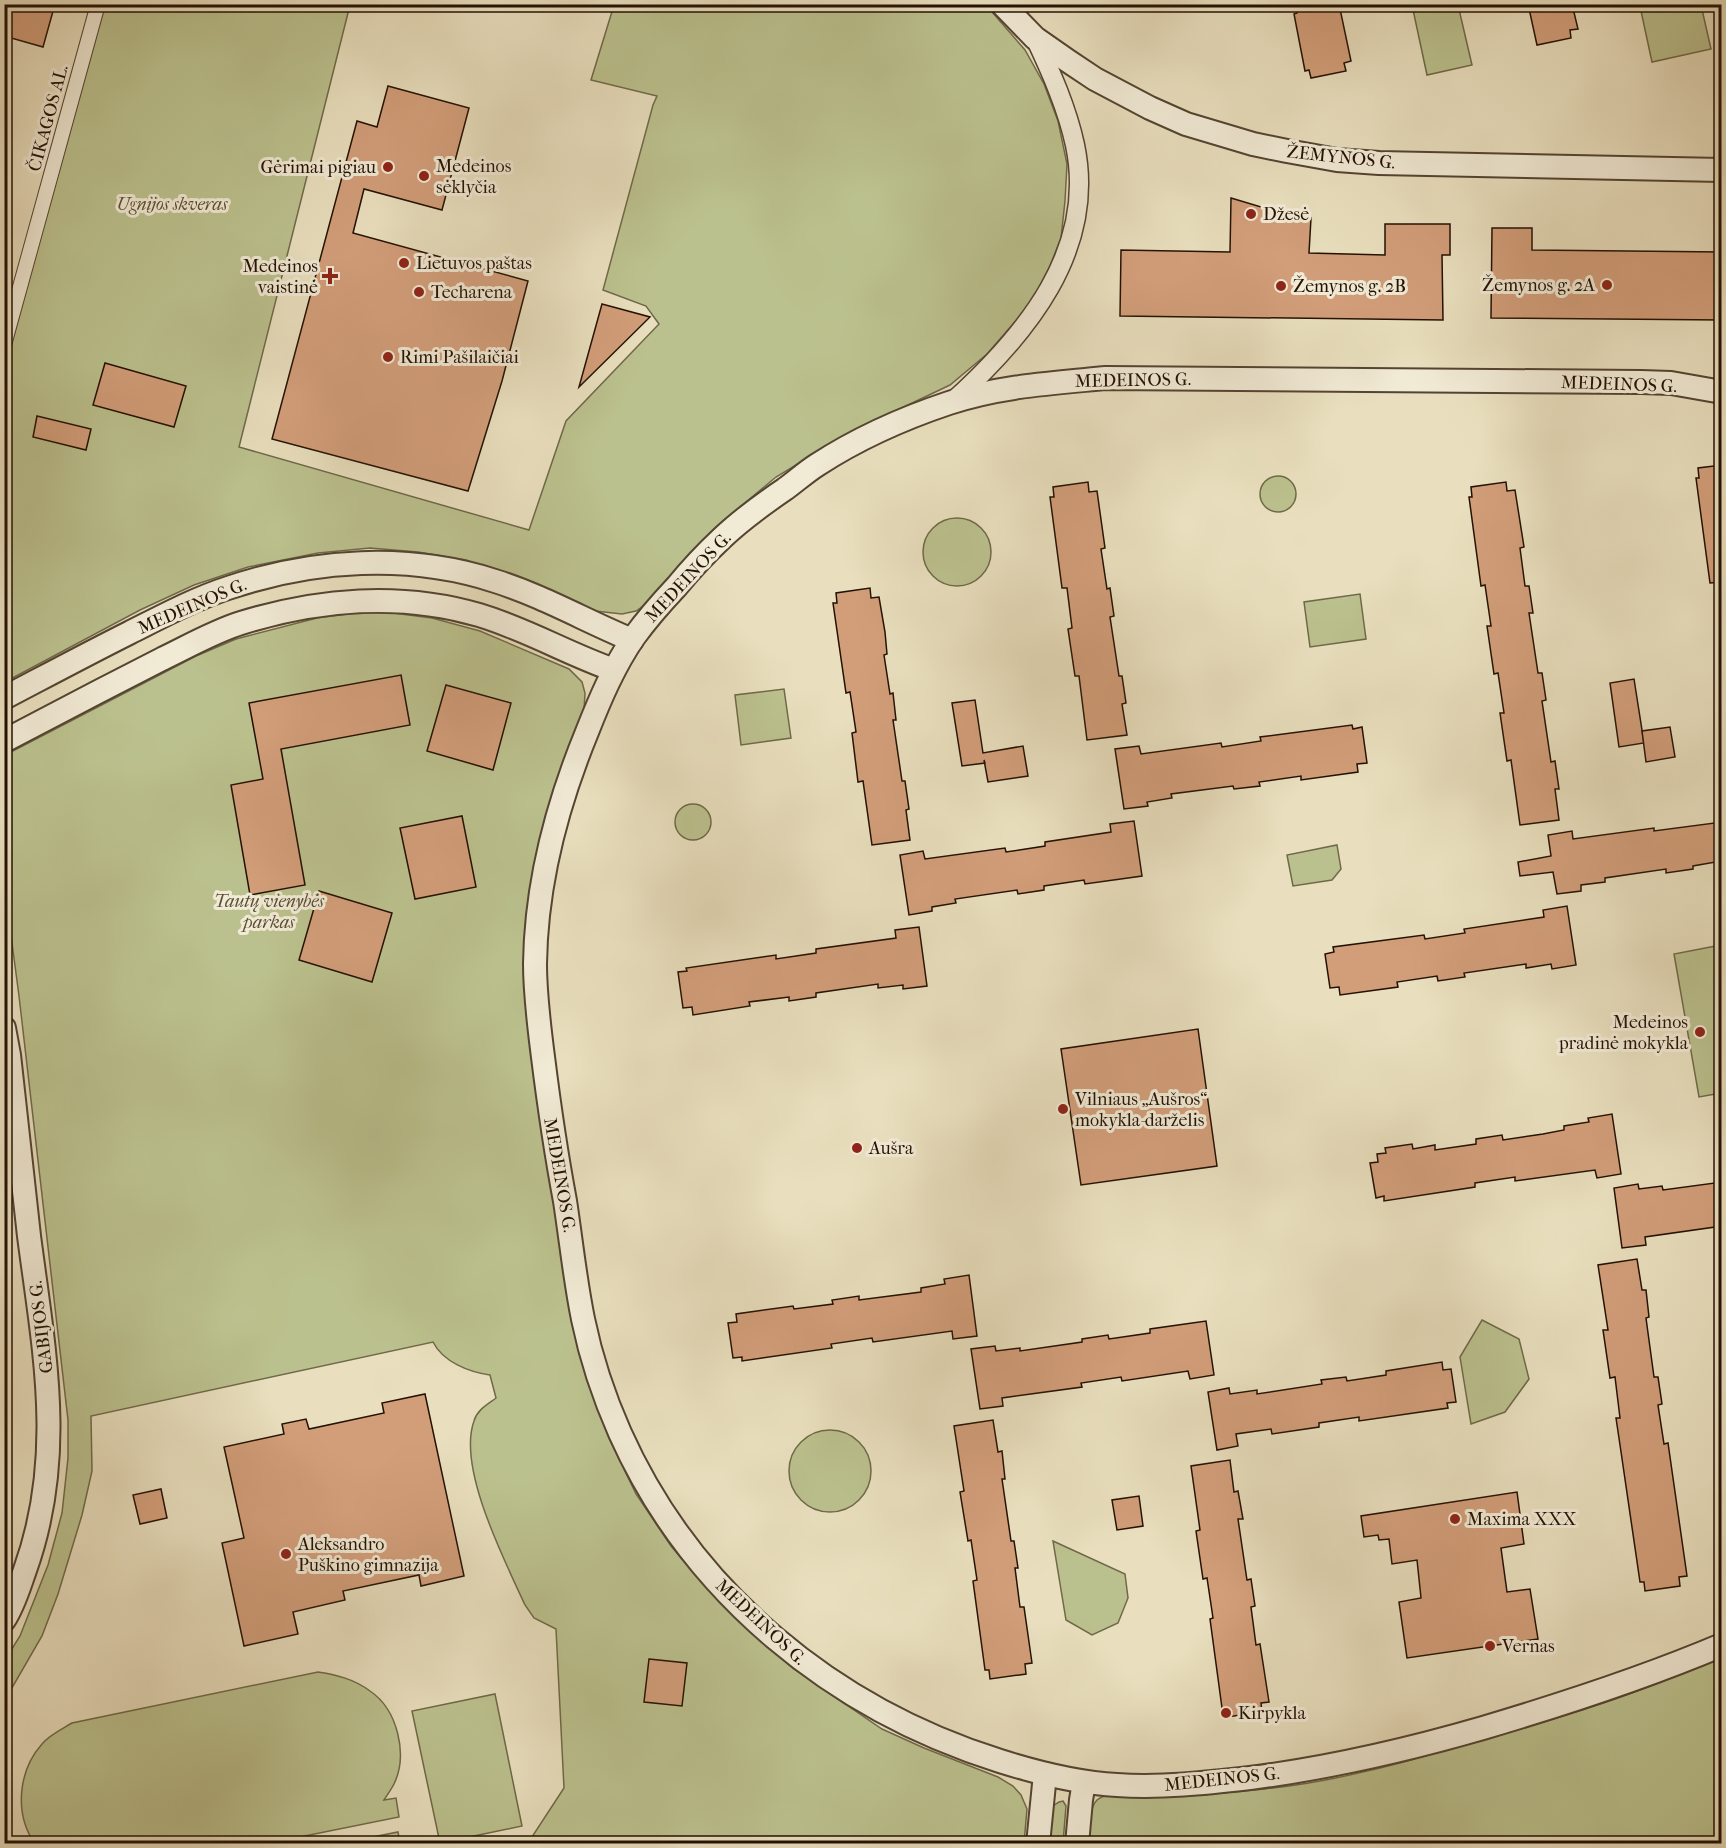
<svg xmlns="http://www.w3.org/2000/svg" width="1726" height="1848" viewBox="0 0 1726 1848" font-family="'IM FELL French Canon',serif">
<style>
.green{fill:#bbc18e;stroke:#6f6949;stroke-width:1.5}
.building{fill:#d29e7a;stroke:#231104;stroke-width:1.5}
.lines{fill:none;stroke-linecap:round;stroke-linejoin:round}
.pedestrian-casing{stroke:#544432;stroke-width:16}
.minor-casing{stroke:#544432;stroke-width:21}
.tertiary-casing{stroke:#544432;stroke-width:26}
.pedestrian{stroke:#f1ead5;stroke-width:14}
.minor{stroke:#f1ead5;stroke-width:18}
.tertiary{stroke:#f1ead5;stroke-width:22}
.poi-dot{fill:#8f2418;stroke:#f1ead5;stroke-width:2}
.labels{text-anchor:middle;stroke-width:6;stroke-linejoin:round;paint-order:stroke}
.street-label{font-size:18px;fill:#231104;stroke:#f1ead5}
.poi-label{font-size:18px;fill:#231104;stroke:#f1ead5;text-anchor:start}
.park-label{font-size:18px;font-style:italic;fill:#584f34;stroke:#f1ead5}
</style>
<rect width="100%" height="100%" fill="#e9dfbe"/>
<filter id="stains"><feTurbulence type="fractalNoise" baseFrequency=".00333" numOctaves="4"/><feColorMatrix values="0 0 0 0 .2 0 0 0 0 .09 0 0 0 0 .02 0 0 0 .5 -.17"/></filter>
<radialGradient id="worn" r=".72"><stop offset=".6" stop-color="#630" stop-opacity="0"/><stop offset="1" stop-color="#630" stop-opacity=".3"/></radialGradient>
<g class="green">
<polygon points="98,5 350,5 239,447 529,530 566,421 659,324 646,306 603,290 653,105 657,96 591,80 614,5 986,5 1025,50 1044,84 1058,121 1067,164 1065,201 1061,238 1050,266 1031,303 987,354 950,385 847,434 776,477 713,530 649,602 636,611 622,614 595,611 466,560 418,552 370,548 318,553 248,567 194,585 140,610 5,682 5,345"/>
<polygon points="1412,5 1458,5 1472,65 1427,75"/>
<polygon points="1668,5 1701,5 1711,49 1652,62 1641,11"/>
<circle cx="1278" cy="494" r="18"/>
<circle cx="957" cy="552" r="34"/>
<polygon points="1360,594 1366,639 1310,647 1304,602"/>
<path d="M362,612L393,613L432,618L480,631L569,669L582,682L585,693L584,711L527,1015L573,1323L587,1380L609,1438L636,1494L671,1546L704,1585L743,1625L794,1669L882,1729L924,1748L998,1777L1013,1786L1021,1795L1027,1809L1024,1843H528L564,1788L556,1629L534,1618L525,1605C505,1561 457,1468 474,1421C477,1410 487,1405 496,1398L490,1375C469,1372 443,1362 433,1342L91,1416L92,1471L82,1515L58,1594L42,1636L5,1700V1660L20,1636L48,1565L62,1513L68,1458V1420L19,996L10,928L5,906V755L196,656L236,639L317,618Z"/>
<polygon points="784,689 791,738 741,745 735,695"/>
<circle cx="693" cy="822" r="18"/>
<polygon points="1337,845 1341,869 1332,880 1293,886 1287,855"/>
<polygon points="1721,945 1721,1093 1699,1097 1674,954"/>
<polygon points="1482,1320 1519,1339 1529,1379 1505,1412 1471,1424 1460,1357"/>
<circle cx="830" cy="1471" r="41"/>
<polygon points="1053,1541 1125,1574 1128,1598 1118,1623 1092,1635 1066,1620"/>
<path d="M1721,1657V1843L1089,1844C1090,1831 1088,1809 1097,1800C1106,1792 1122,1796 1132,1797C1179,1798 1227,1793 1273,1788C1337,1781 1402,1763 1464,1745C1519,1729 1575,1714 1629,1694C1660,1683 1691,1670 1721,1657Z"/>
<path d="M318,1672C337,1675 354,1679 370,1691C398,1710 408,1755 394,1784C391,1790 387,1795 384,1800L396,1798L399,1817L270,1843L35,1844C14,1814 18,1771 42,1744C49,1735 62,1729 72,1723Z"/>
<polygon points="495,1694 522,1826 440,1843 412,1711"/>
<polygon points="1063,1801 1066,1806 1063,1843 1050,1843 1053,1806 1059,1802"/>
<polygon points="398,1832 400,1843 343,1843"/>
</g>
<g class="building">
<polygon points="10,4 55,4 43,47 4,36 4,25"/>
<polygon points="1296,4 1339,4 1351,61 1344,63 1346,71 1311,78 1309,70 1305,71 1294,14 1297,13"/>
<polygon points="1528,4 1572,4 1578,29 1570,30 1571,38 1537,45"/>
<polygon points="388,86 469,108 442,210 364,189 353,233 528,281 502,381 468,491 272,439 357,121 377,127"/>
<polygon points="1231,198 1291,216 1311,218 1309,253 1385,255 1385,224 1450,224 1450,255 1442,255 1443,320 1120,316 1121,250 1230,252"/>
<polygon points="1492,228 1532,228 1532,250 1722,252 1722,320 1491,318"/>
<polygon points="602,304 650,317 579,387"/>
<polygon points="105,363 186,386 174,427 93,405"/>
<polygon points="37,416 91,429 86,450 33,437"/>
<polygon points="1722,465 1722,582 1710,583 1696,478 1699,478 1698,468"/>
<polygon points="1088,482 1089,492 1097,491 1105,548 1101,549 1107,589 1110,588 1114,616 1110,617 1119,676 1122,676 1126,703 1122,704 1127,735 1087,740 1079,676 1075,676 1068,629 1072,628 1067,588 1062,588 1050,497 1054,497 1053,487"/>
<polygon points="1506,482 1507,491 1515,490 1524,547 1520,548 1525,586 1529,586 1533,613 1529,613 1538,673 1542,673 1546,700 1542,701 1551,762 1555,761 1559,789 1555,789 1559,820 1520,825 1511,760 1507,761 1500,713 1504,713 1498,673 1494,674 1487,626 1491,626 1485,585 1481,586 1469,497 1472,497 1471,487"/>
<polygon points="870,588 871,598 879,597 885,632 887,654 884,655 890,694 893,693 896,720 893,720 902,781 905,781 909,809 906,810 910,840 872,845 863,781 858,782 852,733 856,732 850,692 846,693 833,603 837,603 836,593"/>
<polygon points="401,675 410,725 281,749 305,885 250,895 231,785 263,779 249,703"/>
<polygon points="1634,679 1644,743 1619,747 1610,683"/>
<polygon points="446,685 511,703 493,770 427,751"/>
<polygon points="975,700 983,753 1023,746 1028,776 988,782 984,760 985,763 962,766 952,703"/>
<polygon points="1352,725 1353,729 1362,727 1367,763 1357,764 1358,772 1301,780 1301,776 1259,782 1260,786 1234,789 1233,786 1171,794 1172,798 1147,802 1148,806 1124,809 1115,749 1139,746 1141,754 1221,743 1222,747 1261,741 1260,737"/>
<polygon points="1670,727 1675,757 1646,762 1642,731"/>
<polygon points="462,816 476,887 415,899 400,828"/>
<polygon points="1134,821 1142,876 1085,884 1084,880 1044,886 1044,890 1018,894 1017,890 955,899 956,903 932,907 932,911 909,915 900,855 923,851 925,859 1005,848 1006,852 1045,846 1045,842 1111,832 1110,824"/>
<polygon points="1722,822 1722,857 1715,858 1716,862 1693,866 1693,869 1666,873 1666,869 1605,878 1605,882 1581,885 1581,891 1557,894 1553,872 1520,876 1518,862 1551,856 1548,835 1572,831 1573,839 1654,828 1654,831"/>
<polygon points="319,891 392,913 372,982 299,960"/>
<polygon points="1567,906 1576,965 1552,969 1551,964 1526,968 1526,964 1464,973 1465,977 1438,981 1437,976 1397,982 1398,987 1340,995 1339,987 1330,988 1325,954 1334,952 1333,947 1424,935 1425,939 1465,933 1464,929 1544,917 1543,910"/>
<polygon points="919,927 927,986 903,989 903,985 878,988 878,984 816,993 816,997 789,1001 789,997 749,1002 750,1006 693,1015 692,1007 683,1008 678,972 687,971 686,968 776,955 776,959 816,953 816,949 896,938 895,930"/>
<polygon points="1198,1029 1217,1166 1081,1185 1061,1049"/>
<polygon points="1612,1114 1621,1174 1597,1178 1595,1170 1515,1181 1515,1177 1475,1183 1475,1187 1384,1201 1384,1196 1376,1198 1370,1163 1378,1162 1377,1154 1386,1153 1385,1148 1412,1144 1413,1149 1435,1145 1435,1150 1476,1144 1476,1139 1502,1135 1503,1140 1543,1134 1564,1130 1564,1126 1589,1122 1588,1118"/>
<polygon points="1722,1182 1722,1226 1645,1237 1646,1245 1622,1248 1614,1188 1638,1184 1639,1189 1662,1186 1663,1190"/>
<polygon points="1637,1259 1642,1290 1646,1290 1649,1317 1646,1318 1654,1377 1658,1377 1662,1404 1658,1405 1664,1444 1668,1443 1687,1576 1679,1577 1680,1586 1645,1591 1644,1582 1640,1582 1620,1445 1616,1418 1620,1418 1615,1377 1610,1378 1603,1330 1608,1330 1598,1265"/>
<polygon points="969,1275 977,1336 953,1339 952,1331 873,1342 872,1338 831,1344 832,1348 742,1361 742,1357 733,1358 728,1323 737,1322 736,1314 793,1306 794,1309 833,1304 832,1300 859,1296 859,1300 921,1292 921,1288 945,1284 944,1279"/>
<polygon points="1206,1321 1214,1375 1190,1379 1188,1371 1122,1381 1121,1377 1081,1383 1082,1387 1002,1398 1003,1406 980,1409 971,1349 995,1346 996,1351 1020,1348 1020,1351 1082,1342 1082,1339 1108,1335 1109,1339 1150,1333 1150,1329"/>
<polygon points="1442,1362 1443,1370 1451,1369 1456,1402 1447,1403 1448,1408 1359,1421 1359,1417 1319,1423 1319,1427 1272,1434 1271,1429 1236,1434 1238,1446 1217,1450 1208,1392 1229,1388 1230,1394 1257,1390 1257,1394 1322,1384 1321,1380 1346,1377 1347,1381 1386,1375 1386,1371"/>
<polygon points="425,1394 464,1576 421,1586 419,1575 343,1591 345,1600 293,1612 298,1634 244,1646 222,1543 244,1538 224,1447 284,1434 282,1424 306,1419 309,1429 384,1413 382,1403"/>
<polygon points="993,1420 998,1452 1002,1451 1005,1479 1002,1479 1011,1541 1014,1541 1018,1568 1015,1568 1020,1607 1024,1607 1032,1663 1025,1664 1026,1674 990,1679 989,1670 985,1670 973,1581 977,1580 971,1540 968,1541 960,1492 964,1491 954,1426"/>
<polygon points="1230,1460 1234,1492 1238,1491 1243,1519 1238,1519 1247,1580 1251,1579 1255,1606 1251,1607 1256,1645 1260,1644 1269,1702 1261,1703 1262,1712 1227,1717 1226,1708 1222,1708 1210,1619 1213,1618 1207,1578 1203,1579 1196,1531 1200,1530 1191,1466"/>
<polygon points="161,1489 167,1518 140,1524 133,1495"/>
<polygon points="1517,1492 1524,1544 1501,1548 1507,1592 1530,1589 1538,1639 1407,1658 1399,1602 1421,1598 1417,1560 1392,1564 1389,1539 1379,1540 1378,1535 1364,1537 1361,1516"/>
<polygon points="1139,1496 1143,1526 1117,1530 1112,1500"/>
<polygon points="649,1659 687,1663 682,1706 644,1702"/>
</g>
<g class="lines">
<defs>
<polyline id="pedestrian" points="4,345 98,4"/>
<path id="minor" d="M953,401C1026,335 1097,250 1075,145C1067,108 1051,72 1035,38"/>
<g id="tertiary">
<polyline points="1002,4 1035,38 1068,61 1095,79 1150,108 1186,124 1253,144 1287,151 1337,160 1379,163 1722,170"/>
<path d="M1722,392L1671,383L1641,382L1106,378C1054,383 1000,386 949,403C904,418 857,439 817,465C806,472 796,481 785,489C763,504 742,519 722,538C706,553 691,569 677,586C662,602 647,619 634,637C614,666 600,699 587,732C557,805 536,885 535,964C535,995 539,1026 543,1057C549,1105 556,1153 565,1201C571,1240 575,1280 583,1319C591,1358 604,1397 620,1433C692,1594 834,1709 1000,1761C1038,1773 1078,1783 1117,1785C1161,1788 1206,1783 1250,1778C1329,1768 1407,1750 1483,1728C1564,1704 1644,1678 1722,1645"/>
<path d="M4,698C46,676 87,654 129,633C161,617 194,599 228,588C313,559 409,553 495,581C543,596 586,621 632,640"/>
<path d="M4,741C57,713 109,686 162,659C187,647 215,631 241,623C318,599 401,592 479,615C526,629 568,654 614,670"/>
<path d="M4,1028L9,1055C16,1115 22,1176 29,1236C44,1351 66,1456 25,1570C19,1587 14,1605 4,1620"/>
<polyline points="1038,1844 1045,1774"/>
<polyline points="1077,1844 1081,1800 1084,1782"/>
</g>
</defs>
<use href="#pedestrian" class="pedestrian-casing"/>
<use href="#minor" class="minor-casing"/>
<use href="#tertiary" class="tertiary-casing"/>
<use href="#pedestrian" class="pedestrian"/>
<use href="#minor" class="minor"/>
<use href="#tertiary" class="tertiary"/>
</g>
<g class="poi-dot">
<circle cx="388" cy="167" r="6"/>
<circle cx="424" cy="176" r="6"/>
<circle cx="1251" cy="214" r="6"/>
<circle cx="404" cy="263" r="6"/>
<path d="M327 267h6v6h6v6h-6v6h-6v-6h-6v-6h6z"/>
<circle cx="1607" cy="285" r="6"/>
<circle cx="1281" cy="286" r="6"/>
<circle cx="419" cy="292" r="6"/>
<circle cx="388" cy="357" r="6"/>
<circle cx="1700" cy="1032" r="6"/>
<circle cx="1063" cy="1109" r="6"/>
<circle cx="857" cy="1148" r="6"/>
<circle cx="1455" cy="1519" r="6"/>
<circle cx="286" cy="1554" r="6"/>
<circle cx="1490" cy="1646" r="6"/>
<circle cx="1226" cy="1713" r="6"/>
</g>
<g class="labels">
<g class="street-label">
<text transform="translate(48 118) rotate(-75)" y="6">ČIKAGOS AL.</text>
<text transform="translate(1341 157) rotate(6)" y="6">ŽEMYNOS G.</text>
<text transform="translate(1133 380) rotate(-1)" y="6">MEDEINOS G.</text>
<text transform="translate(1619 384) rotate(2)" y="6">MEDEINOS G.</text>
<text transform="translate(688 577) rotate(-47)" y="6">MEDEINOS G.</text>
<text transform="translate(192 606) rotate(-23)" y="6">MEDEINOS G.</text>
<text transform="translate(560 1175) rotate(80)" y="6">MEDEINOS G.</text>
<text transform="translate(41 1327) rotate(-97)" y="6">GABIJOS G.</text>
<text transform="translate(761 1622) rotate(43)" y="6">MEDEINOS G.</text>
<text transform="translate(1222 1779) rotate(-6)" y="6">MEDEINOS G.</text>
</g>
<g class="poi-label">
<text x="436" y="172">Medeinos<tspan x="436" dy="21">sėklyčia</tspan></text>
<text x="376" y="173" text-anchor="end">Gėrimai pigiau</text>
<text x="1263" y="220">Džesė</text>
<text x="416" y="269">Lietuvos paštas</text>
<text x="318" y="272" text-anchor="end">Medeinos<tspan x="318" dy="21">vaistinė</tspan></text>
<text x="1595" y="291" text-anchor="end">Žemynos g. 2A</text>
<text x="1293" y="292">Žemynos g. 2B</text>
<text x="431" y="298">Techarena</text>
<text x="400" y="363">Rimi Pašilaičiai</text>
<text x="1688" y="1028" text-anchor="end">Medeinos<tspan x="1688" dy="21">pradinė mokykla</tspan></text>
<text x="1075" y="1105">Vilniaus „Aušros“<tspan x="1075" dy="21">mokykla-darželis</tspan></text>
<text x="869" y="1154">Aušra</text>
<text x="1467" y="1525">Maxima XXX</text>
<text x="298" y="1550">Aleksandro<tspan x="298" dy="21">Puškino gimnazija</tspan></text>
<text x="1502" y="1652">Vernas</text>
<text x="1238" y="1719">Kirpykla</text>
</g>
<g class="park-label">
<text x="172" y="210">Ugnijos skveras</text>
<text x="269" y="907">Tautų vienybės<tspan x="269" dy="21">parkas</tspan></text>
</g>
</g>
<rect width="1726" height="1848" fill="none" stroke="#e9dfbe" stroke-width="24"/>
<rect x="6" y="6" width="1714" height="1836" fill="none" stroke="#231104" stroke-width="3"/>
<rect x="12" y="12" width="1702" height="1824" fill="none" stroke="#231104" stroke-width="1.5"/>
<rect width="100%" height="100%" filter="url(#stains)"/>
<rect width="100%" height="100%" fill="url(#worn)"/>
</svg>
